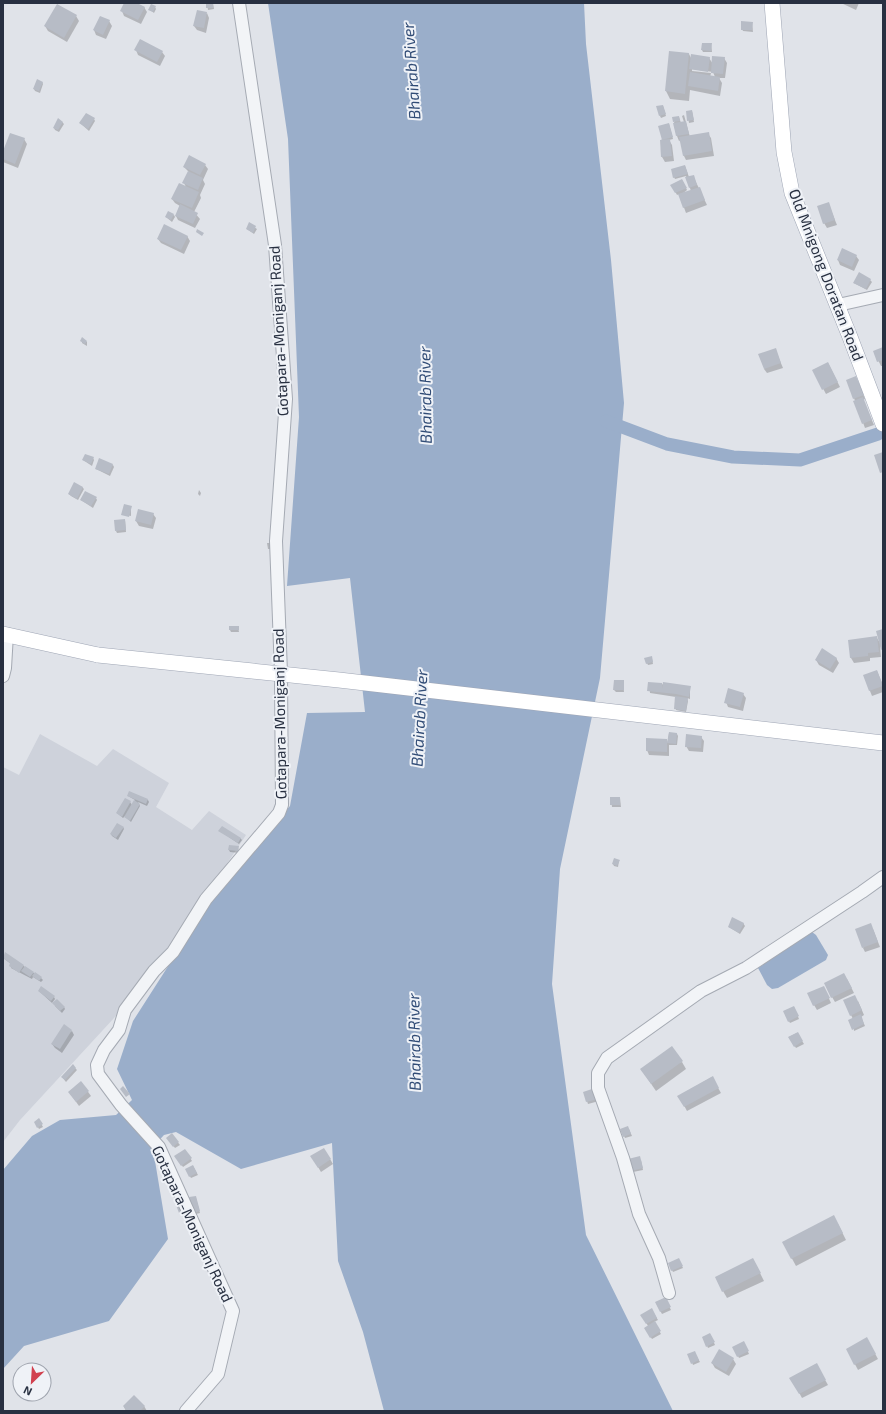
<svg xmlns="http://www.w3.org/2000/svg" width="886" height="1414" viewBox="0 0 886 1414" font-family="'Exo 2',sans-serif">
<style>
.built{fill:#ced2db}
.water{fill:#9aaeca}
.shadow{fill:#0003;fill-rule:evenodd}
.lines{fill:none;stroke-linecap:round;stroke-linejoin:round}
.canal{stroke:#9aaeca;stroke-width:13}
.building{fill:#b7bcc6}
.minor-casing{stroke:#a5aab3;stroke-width:14}
.major-casing{stroke:#9fa6b5;stroke-width:16}
.minor{stroke:#f2f4f7;stroke-width:12}
.major{stroke:#fff;stroke-width:15}
.major-bridge-casing{stroke:#9fa6b5;stroke-width:16;stroke-linecap:butt}
.major-bridge{stroke:#fff;stroke-width:15}
.labels{text-anchor:middle;stroke-width:4;stroke-linejoin:round;paint-order:stroke}
.street-label{font-size:15px;fill:#283041;stroke:#eff2f7}
.water-label{font-size:16px;font-style:italic;fill:#314c76;stroke:#eff2f7}
</style>
<rect width="100%" height="100%" fill="#e0e3e9"/>
<polygon class="built" points="40,734 97,766 113,749 169,783 156,807 192,830 209,811 246,835 186,925 114,1018 20,1120 3,1142 3,767 19,775"/>
<g class="water">
<polygon points="268,3 584,3 586,44 611,260 624,403 600,678 560,869 552,984 586,1235 673,1411 384,1411 363,1332 338,1261 332,1143 241,1169 176,1132 164,1135 150,1150 154,1155 168,1239 109,1321 24,1346 3,1369 3,1170 32,1136 60,1120 116,1115 132,1100 117,1069 133,1021 224,879 290,806 307,713 365,712 350,578 287,586 299,417 288,139"/>
<polygon points="812,932 816,935 828,955 826,960 778,988 772,989 767,985 758,968"/>
</g>
<g class="shadow">
<polygon points="125,3 135,3 144,7 147,12 141,24 124,16 122,11"/>
<polygon points="207,3 213,3 214,9 208,10"/>
<polygon points="841,3 859,3 856,10"/>
<polygon points="155,7 156,9 154,13 150,10"/>
<polygon points="207,13 209,18 206,33 197,30 194,26"/>
<polygon points="76,16 79,21 67,42 48,31 45,26"/>
<polygon points="100,17 109,21 112,26 106,39 96,35 94,30"/>
<polygon points="752,23 753,32 743,31 742,29"/>
<polygon points="711,44 712,52 703,52 702,50"/>
<polygon points="136,50 162,52 165,56 160,66 138,55"/>
<path d="M670,52L689,54L691,58H709L713,64L724,58L727,63L725,78H719L722,83L720,96L690,90L689,101L670,99L666,91ZM692,69L713,72L715,77H710L711,73L692,71Z"/>
<polygon points="42,82 43,84 40,93 35,91 34,89"/>
<polygon points="663,106 666,116 661,118 660,116"/>
<polygon points="692,111 694,122 689,123 687,112"/>
<polygon points="684,115 690,137 708,134 711,138 714,156 686,160 684,156 681,140 679,141 677,136 674,122 679,117 681,123 684,122 682,116"/>
<polygon points="94,119 95,121 89,131 80,123"/>
<polygon points="62,122 64,124 59,132 55,130 54,128"/>
<polygon points="669,124 673,139 669,140 672,145 674,161 665,162 662,157 661,141"/>
<polygon points="24,139 27,144 18,168 3,162 3,154"/>
<polygon points="205,165 208,169 203,180 205,184 200,195 201,198 194,212 200,219 195,228 178,220 176,216 180,206 175,203 172,199 186,187 184,183 189,172 184,167"/>
<polygon points="685,166 689,177 694,178 707,205 686,213 679,194 677,195 672,185 682,180 687,190 682,194 691,191 686,176 675,179 674,177"/>
<polygon points="828,203 837,225 827,228 824,223"/>
<polygon points="174,215 175,217 172,222 166,217"/>
<polygon points="249,224 257,229 254,234 247,229"/>
<polygon points="187,236 190,241 184,254 161,243 158,239"/>
<polygon points="856,256 859,260 854,271 840,265 838,260"/>
<polygon points="870,280 872,282 867,290 854,283"/>
<polygon points="82,339 87,342 87,346 82,343"/>
<polygon points="775,349 783,368 767,373 764,369"/>
<polygon points="883,349 883,366 881,366 874,352"/>
<polygon points="828,363 840,387 826,394 813,370"/>
<polygon points="858,382 865,399 863,400 874,425 865,428 854,398"/>
<polygon points="93,458 94,460 92,466 83,460"/>
<polygon points="113,465 114,467 110,476 96,469"/>
<polygon points="82,487 84,489 78,500 71,496 69,494"/>
<polygon points="199,490 201,493 200,496 198,494"/>
<polygon points="96,498 97,500 93,508 81,500"/>
<polygon points="131,507 131,516 122,514"/>
<polygon points="153,514 156,518 153,529 139,526 136,521"/>
<polygon points="125,520 126,532 117,533 116,531"/>
<polygon points="267,543 272,543 273,549 268,549"/>
<polygon points="238,627 239,632 231,632 230,630"/>
<polygon points="883,630 883,650 880,645 881,657 870,658 870,661 854,663 851,658 849,641 877,638 880,643"/>
<polygon points="836,658 839,663 833,673 819,665 816,660"/>
<polygon points="652,659 653,664 648,665 647,663"/>
<polygon points="877,671 883,685 883,692 872,696 864,676"/>
<polygon points="623,681 624,692 616,692 614,690"/>
<polygon points="649,683 690,687 690,699 687,698 688,701 686,712 676,710 676,697 650,693"/>
<polygon points="743,694 746,698 743,711 728,707 726,702"/>
<polygon points="669,733 677,734 678,736 677,745 669,745 669,756 649,755 647,750 667,740 668,743"/>
<polygon points="701,737 704,741 703,752 689,751 686,746"/>
<polygon points="128,796 148,800 149,802 147,806 138,802 140,806 131,822 125,816 123,818 117,813 130,802 132,805 135,800"/>
<polygon points="611,798 620,798 621,807 612,807"/>
<polygon points="123,827 124,829 118,840 112,836 111,834"/>
<polygon points="220,831 240,838 242,840 239,844"/>
<polygon points="238,847 239,853 230,852 229,850"/>
<polygon points="619,861 618,867 614,866 613,864"/>
<polygon points="743,923 745,926 740,934 729,927"/>
<polygon points="873,929 880,947 865,952 863,948"/>
<polygon points="6,954 41,978 43,980 41,982 33,977 32,979 11,968 11,964 3,958"/>
<polygon points="847,979 854,993 835,1002 832,997"/>
<polygon points="39,991 54,997 55,999 52,1003"/>
<polygon points="826,992 831,1003 817,1010 814,1005"/>
<polygon points="858,1001 864,1015 861,1017 865,1026 854,1031 853,1019 851,1015"/>
<polygon points="55,1006 64,1007 65,1009 62,1013"/>
<polygon points="794,1007 799,1019 790,1023 784,1012"/>
<polygon points="72,1031 74,1035 62,1053 55,1048 52,1044"/>
<polygon points="797,1033 804,1044 796,1048 789,1037"/>
<polygon points="682,1062 686,1069 656,1091 641,1069"/>
<polygon points="75,1068 77,1070 66,1082 62,1077"/>
<polygon points="712,1077 721,1093 687,1111 679,1096"/>
<polygon points="81,1082 91,1096 79,1106 69,1092"/>
<polygon points="584,1092 599,1101 588,1104"/>
<polygon points="39,1120 43,1127 39,1129 35,1122"/>
<polygon points="629,1129 632,1136 625,1138 624,1136"/>
<polygon points="172,1135 180,1145 175,1148 169,1140"/>
<polygon points="185,1150 192,1161 183,1167 176,1157"/>
<polygon points="312,1157 330,1159 333,1164 321,1172"/>
<polygon points="641,1160 643,1170 633,1172 632,1170"/>
<polygon points="193,1166 198,1175 191,1178 186,1170"/>
<polygon points="191,1198 196,1199 200,1213 196,1214"/>
<polygon points="838,1224 846,1240 796,1266 783,1242"/>
<polygon points="679,1260 683,1268 673,1272 669,1264"/>
<polygon points="757,1267 764,1281 727,1298 723,1291"/>
<polygon points="665,1298 671,1310 662,1314 656,1303"/>
<polygon points="652,1310 658,1320 654,1322 661,1334 652,1339 645,1328 648,1326 642,1315"/>
<polygon points="710,1334 715,1345 708,1348 703,1337"/>
<polygon points="867,1339 878,1359 858,1370 847,1349"/>
<polygon points="744,1343 749,1354 739,1358 738,1356"/>
<polygon points="694,1352 700,1362 693,1365 689,1355"/>
<polygon points="733,1359 736,1364 729,1376 715,1368 712,1363"/>
<polygon points="816,1364 828,1385 802,1398 791,1378"/>
<polygon points="144,1406 147,1411 126,1411 124,1407"/>
</g>
<g class="lines">
<polyline class="canal" points="606,421 667,444 733,457 800,460 878,434"/>
</g>
<g class="building">
<polygon points="124,3 137,3 145,7 138,20 120,11"/>
<rect x="206" y="3" width="7" height="5"/>
<polygon points="57,4 77,15 64,38 44,26"/>
<polygon points="151,4 156,6 153,12 148,10"/>
<polygon points="197,10 207,12 204,28 193,26"/>
<polygon points="100,16 110,20 103,35 93,30"/>
<polygon points="741,21 753,22 752,30 741,30"/>
<polygon points="140,39 163,51 157,62 134,50"/>
<polygon points="702,43 712,43 711,51 701,50"/>
<polygon points="669,51 689,53 685,94 665,91"/>
<polygon points="691,54 710,57 708,72 689,69"/>
<polygon points="712,56 725,57 723,74 711,73"/>
<polygon points="690,72 720,77 718,91 688,86"/>
<polygon points="37,79 43,82 39,91 33,89"/>
<polygon points="663,105 666,114 659,116 656,106"/>
<polygon points="692,110 694,120 687,121 686,111"/>
<polygon points="86,113 95,118 88,129 79,123"/>
<polygon points="679,116 680,121 673,122 672,117"/>
<polygon points="58,118 63,122 58,130 53,128"/>
<polygon points="686,121 689,134 676,136 673,123"/>
<polygon points="669,123 673,137 662,140 658,126"/>
<polygon points="709,132 712,151 683,156 679,137"/>
<polygon points="10,133 25,138 15,164 3,159 3,151"/>
<polygon points="670,139 672,156 661,157 660,140"/>
<polygon points="189,155 206,164 200,175 183,167"/>
<polygon points="685,165 688,174 673,178 671,169"/>
<polygon points="188,171 203,178 198,190 182,183"/>
<polygon points="694,175 697,185 689,188 685,177"/>
<polygon points="682,179 687,188 675,193 670,185"/>
<polygon points="179,183 199,192 192,208 171,199"/>
<polygon points="700,187 705,200 683,208 678,194"/>
<polygon points="829,202 835,220 823,224 817,206"/>
<polygon points="180,204 198,213 193,224 175,216"/>
<polygon points="168,211 174,214 171,220 165,217"/>
<polygon points="249,222 256,226 253,233 246,229"/>
<polygon points="164,224 188,236 181,250 157,239"/>
<polygon points="197,229 204,233 202,236 196,232"/>
<polygon points="842,248 857,255 852,267 837,260"/>
<polygon points="859,272 871,279 866,289 853,283"/>
<polygon points="82,337 87,341 85,344 80,341"/>
<polygon points="883,347 883,360 877,362 873,351"/>
<polygon points="776,348 781,363 764,369 758,354"/>
<polygon points="828,362 838,382 822,390 812,370"/>
<polygon points="856,376 864,395 853,399 846,380"/>
<polygon points="863,397 872,420 862,424 853,401"/>
<polygon points="883,452 883,472 880,473 874,455"/>
<polygon points="85,454 94,457 91,464 82,460"/>
<polygon points="99,458 113,464 109,474 95,469"/>
<polygon points="74,482 83,487 77,499 68,494"/>
<polygon points="85,491 97,497 91,506 80,500"/>
<polygon points="124,504 132,506 129,517 121,515"/>
<polygon points="138,509 154,513 151,525 135,521"/>
<polygon points="125,519 126,530 115,531 114,520"/>
<rect x="229" y="626" width="10" height="4"/>
<polygon points="883,629 883,649 881,650 876,631"/>
<polygon points="877,636 879,652 868,653 868,656 850,658 848,640"/>
<polygon points="822,648 837,658 830,669 815,660"/>
<polygon points="652,656 653,662 646,664 644,658"/>
<polygon points="877,670 883,686 869,691 863,675"/>
<polygon points="614,680 624,680 624,690 613,690"/>
<polygon points="648,682 662,683 662,689 663,682 677,684 676,691 677,684 691,686 689,697 676,694 647,691"/>
<polygon points="728,688 744,693 740,707 724,703"/>
<polygon points="675,696 688,698 686,711 674,709"/>
<polygon points="669,732 677,733 676,744 667,743"/>
<polygon points="686,734 702,736 701,748 685,747"/>
<polygon points="646,738 667,739 667,752 646,751"/>
<polygon points="129,791 148,799 146,804 127,796"/>
<rect x="610" y="797" width="10" height="8"/>
<polygon points="125,798 131,801 122,817 116,813"/>
<polygon points="134,800 140,804 130,821 124,817"/>
<polygon points="117,823 124,827 116,838 110,834"/>
<polygon points="222,826 241,838 238,843 218,831"/>
<polygon points="229,845 239,846 238,851 228,850"/>
<polygon points="614,858 620,860 617,866 612,864"/>
<polygon points="732,917 744,923 739,933 728,927"/>
<polygon points="871,923 878,942 862,948 855,929"/>
<polygon points="5,952 24,965 19,973 9,966 10,963 3,958"/>
<polygon points="25,966 34,972 30,977 21,971"/>
<polygon points="35,972 42,977 39,981 32,976"/>
<polygon points="844,973 852,988 831,998 824,983"/>
<polygon points="41,986 55,996 51,1001 38,991"/>
<polygon points="824,986 830,998 813,1006 807,993"/>
<polygon points="855,995 862,1010 850,1016 843,1000"/>
<polygon points="57,999 65,1007 60,1011 52,1003"/>
<polygon points="794,1006 799,1016 788,1022 783,1011"/>
<polygon points="861,1014 864,1024 852,1030 848,1020"/>
<polygon points="64,1024 72,1030 60,1049 51,1044"/>
<polygon points="798,1032 803,1041 794,1047 788,1037"/>
<polygon points="672,1046 683,1061 651,1084 640,1069"/>
<polygon points="73,1064 76,1068 65,1080 61,1077"/>
<polygon points="713,1076 719,1088 684,1107 677,1096"/>
<polygon points="81,1081 89,1091 76,1102 68,1092"/>
<polygon points="123,1086 130,1094 126,1097 120,1089"/>
<polygon points="595,1088 598,1099 586,1102 583,1092"/>
<polygon points="39,1118 43,1124 37,1128 34,1122"/>
<polygon points="628,1126 631,1134 623,1137 620,1129"/>
<polygon points="172,1133 179,1142 173,1147 166,1138"/>
<polygon points="324,1148 331,1159 318,1168 310,1156"/>
<polygon points="185,1149 192,1158 181,1166 174,1156"/>
<polygon points="640,1156 643,1168 631,1171 628,1159"/>
<polygon points="193,1165 197,1173 189,1177 185,1169"/>
<polygon points="196,1196 200,1211 193,1213 189,1197"/>
<polygon points="181,1204 184,1211 179,1213 176,1205"/>
<polygon points="834,1215 843,1233 791,1259 782,1242"/>
<polygon points="679,1258 683,1266 671,1271 668,1263"/>
<polygon points="753,1258 761,1273 722,1292 715,1277"/>
<polygon points="666,1297 671,1307 660,1312 655,1302"/>
<polygon points="652,1308 657,1318 646,1324 640,1315"/>
<polygon points="655,1321 661,1331 650,1338 644,1328"/>
<polygon points="710,1333 715,1342 706,1347 702,1337"/>
<polygon points="867,1337 876,1354 854,1365 846,1349"/>
<polygon points="744,1341 749,1351 737,1357 732,1347"/>
<polygon points="719,1349 734,1358 726,1372 711,1363"/>
<polygon points="695,1351 699,1360 691,1364 687,1354"/>
<polygon points="817,1363 826,1380 799,1394 789,1378"/>
<polygon points="134,1395 145,1406 140,1411 127,1411 123,1406"/>
</g>
<g class="lines">
<defs>
<g id="minor">
<polyline points="838,305 883,295"/>
<polyline points="3,676 5,668 7,634"/>
<polyline points="669,1293 659,1258 639,1214 623,1158 598,1088 598,1073 607,1058 701,991 746,968 862,892 883,877"/>
<polyline points="186,1411 218,1374 233,1311 159,1147 121,1105 98,1074 97,1065 104,1050 119,1030 125,1010 154,971 173,952 206,899 279,813 282,805 281,673 276,541 286,399 275,245 239,3"/>
</g>
<g id="major">
<polyline points="772,3 784,152 792,193 850,337 883,424"/>
<polyline points="3,634 98,655"/>
</g>
</defs>
<use href="#minor" class="minor-casing"/>
<use href="#major" class="major-casing"/>
<use href="#minor" class="minor"/>
<use href="#major" class="major"/>
<defs>
<polyline id="major-bridge" points="98,655 339,680 883,743"/>
</defs>
<use href="#major-bridge" class="major-bridge-casing"/>
<use href="#major-bridge" class="major-bridge"/>
</g>
<g class="labels">
<g class="street-label">
<text transform="translate(826 275) rotate(69)" y="5">Old Mnigong Doratan Road</text>
<text transform="translate(279 331) rotate(-93)" y="5">Gotapara-Moniganj Road</text>
<text transform="translate(280 714) rotate(-91)" y="5">Gotapara-Moniganj Road</text>
<text transform="translate(192 1224) rotate(65)" y="5">Gotapara-Moniganj Road</text>
</g>
<g class="water-label">
<text transform="translate(411 71) rotate(-94)" y="6">Bhairab River</text>
<text transform="translate(425 395) rotate(-91)" y="6">Bhairab River</text>
<text transform="translate(419 718) rotate(-87)" y="6">Bhairab River</text>
<text transform="translate(414 1042) rotate(-91)" y="6">Bhairab River</text>
</g>
</g>
<rect width="886" height="1414" fill="none" stroke="#283041" stroke-width="8"/>
<g transform="translate(32 1382) rotate(205)"><circle r="19" fill="#eff2f7" stroke="#9fa4ae"/>
<path d="M0-3L7 15L0 10L-7 15Z" fill="#d1414f"/>
<text y="-6" font-size="11" font-weight="bold" text-anchor="middle" fill="#283041">N</text>
</g>
</svg>
